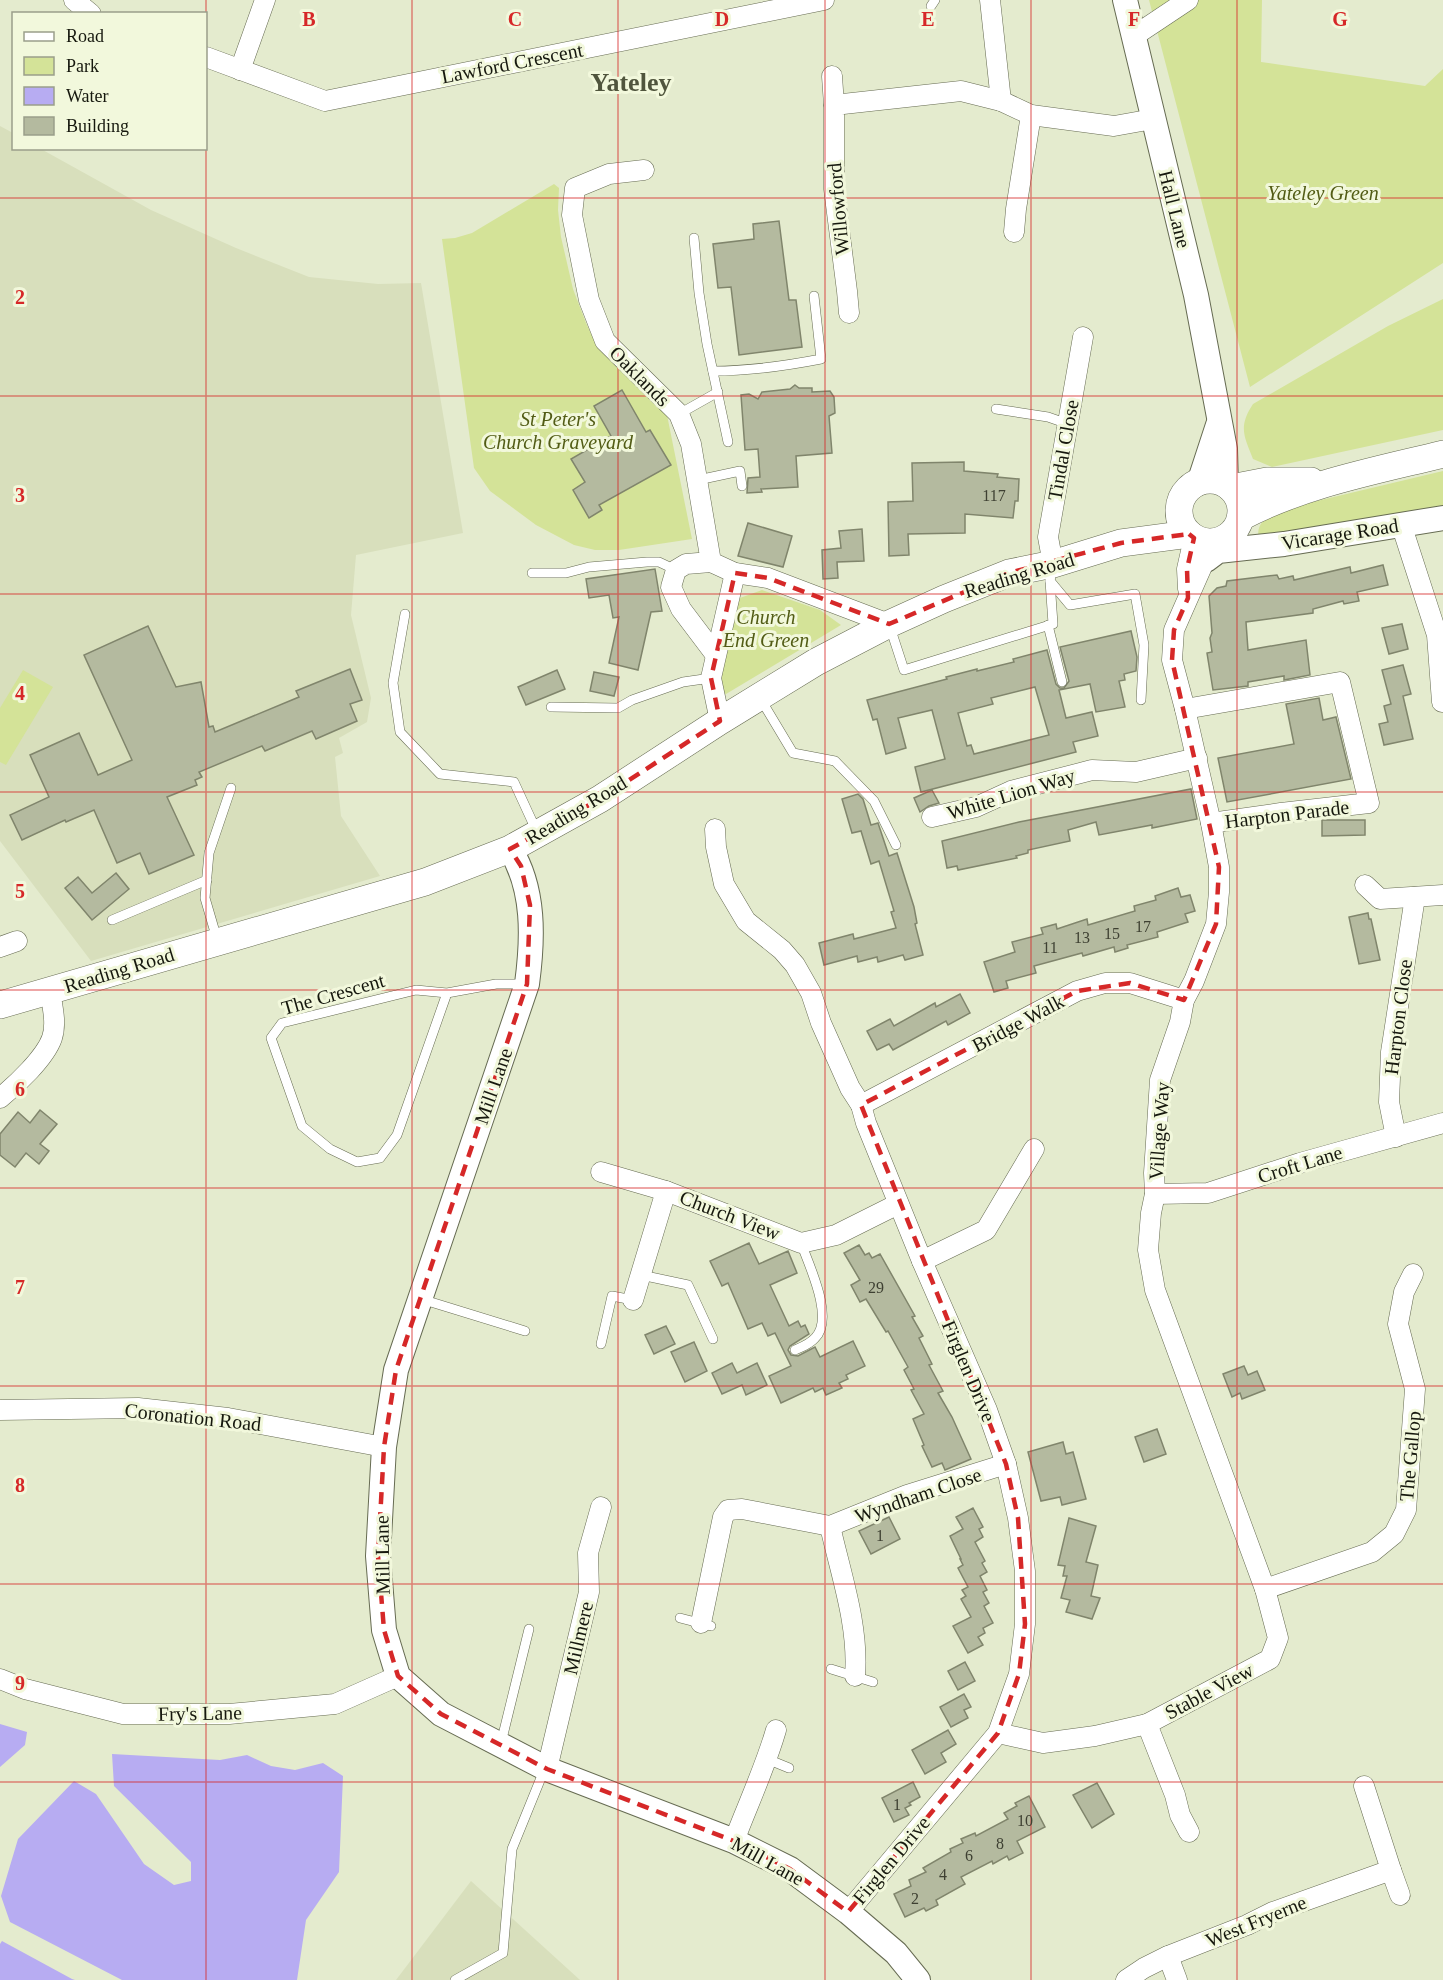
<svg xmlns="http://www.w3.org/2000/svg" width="1443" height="1980" viewBox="0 0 1443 1980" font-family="'Times New Roman',serif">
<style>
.built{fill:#d8dfbc}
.green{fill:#d4e398}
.water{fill:#b7acf2}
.building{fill:#b4ba9f;stroke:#80856c;stroke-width:1.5;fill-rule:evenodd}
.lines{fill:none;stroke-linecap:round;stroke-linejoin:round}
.service-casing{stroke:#666b52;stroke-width:10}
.minor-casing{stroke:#666b52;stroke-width:21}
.tertiary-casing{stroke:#666b52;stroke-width:26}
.secondary-casing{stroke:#666b52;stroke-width:28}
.service{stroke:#fff;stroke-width:9}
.minor{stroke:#fff;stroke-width:20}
.tertiary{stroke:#fff;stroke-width:24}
.secondary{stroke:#fff;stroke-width:27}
.marked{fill:none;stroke:#d62828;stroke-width:4.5;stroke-dasharray:12 8;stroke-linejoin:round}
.grid{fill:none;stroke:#d62828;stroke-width:1.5;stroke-opacity:0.55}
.labels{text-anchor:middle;stroke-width:6;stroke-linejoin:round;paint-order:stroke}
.number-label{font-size:16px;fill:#3e4032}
.street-label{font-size:20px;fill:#16180e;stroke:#f2f8dc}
.park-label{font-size:20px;font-style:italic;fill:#525c15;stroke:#f2f8dc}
.district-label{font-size:26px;font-weight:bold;fill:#50553d;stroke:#f2f8dc}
.grid-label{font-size:20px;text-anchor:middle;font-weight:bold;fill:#d62828;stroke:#f2f8dc;stroke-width:6;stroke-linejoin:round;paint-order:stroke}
</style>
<rect width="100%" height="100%" fill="#e4ebce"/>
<g class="built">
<polygon points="0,126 13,133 14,148 41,149 151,210 236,248 309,277 378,284 421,283 463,533 356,555 351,615 371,698 367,722 339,738 343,753 335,757 341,816 380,876 91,961 0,841"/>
<polygon points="471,1881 580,1980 396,1980"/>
</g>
<g class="green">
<polygon points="1149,0 1262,0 1261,62 1425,86 1443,69 1443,263 1250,387"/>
<polygon points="554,184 559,188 558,210 561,237 573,289 586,323 594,340 606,356 666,410 692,539 619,550 595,550 574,545 536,525 490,491 474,468 442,239 455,238 472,233"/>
<path d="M1443,299V430L1272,467L1253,459C1244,436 1238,427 1253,404L1388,326Z"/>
<path d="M1443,471V512L1259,539C1255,523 1267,518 1279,510Z"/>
<path d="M762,590L820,610L841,625L721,697C712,673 731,622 740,598Z"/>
<polygon points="23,670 53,687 6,765 0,762 0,708"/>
</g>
<g class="water">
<polygon points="0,1724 27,1732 25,1745 0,1767"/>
<polygon points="112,1754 220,1760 247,1755 271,1766 295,1770 323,1763 343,1776 339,1872 306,1920 297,1980 122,1980 10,1922 1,1896 18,1839 74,1781 96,1794 144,1864 174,1885 191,1881 191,1862 114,1786"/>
<polygon points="2,1941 72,1979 75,1980 0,1980 0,1944"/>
</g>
<g class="building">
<polygon points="779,221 789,300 796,300 802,347 739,355 731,287 718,288 713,244 754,239 753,224"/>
<polygon points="795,385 799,388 812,388 812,392 830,391 834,397 835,413 829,416 832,453 796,456 798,487 761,489 762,492 747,493 748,478 760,477 758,449 745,450 741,395 749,394 758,399 762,392 790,389"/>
<polygon points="622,390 646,432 650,430 671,465 599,505 602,510 589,518 573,490 585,482 571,459 611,436 594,406"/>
<polygon points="964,462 964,471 998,474 997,477 1019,479 1018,501 1015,501 1013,518 965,514 965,533 908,534 909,555 889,556 888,502 913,501 912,463"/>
<polygon points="748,523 792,536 783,567 738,556"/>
<polygon points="862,529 864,561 837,562 838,578 823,579 822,550 841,548 839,531"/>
<polygon points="1383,565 1388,585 1357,592 1359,601 1344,604 1343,601 1313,609 1313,613 1246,622 1248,650 1306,640 1310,675 1284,680 1284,676 1248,682 1248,686 1213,690 1207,653 1212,652 1210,638 1212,633 1209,596 1217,588 1226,586 1227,581 1277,575 1279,579 1293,576 1294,580 1350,567 1351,573"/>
<polygon points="655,569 662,611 651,612 638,670 609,663 619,617 613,618 609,595 589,598 586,579"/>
<polygon points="1402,624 1408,649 1389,654 1382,628"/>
<polygon points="148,626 176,687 201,682 209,727 213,726 215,732 299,697 296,691 350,669 362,700 350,704 357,721 316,739 312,731 265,751 262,746 199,772 202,777 195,780 197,785 167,797 194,855 149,874 140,853 117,863 94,810 66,822 65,820 22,840 10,815 49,797 30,755 79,733 98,775 132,760 84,655"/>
<path d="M1131,631L1137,657L1136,671L1124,674L1125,680L1119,681L1125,707L1096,712L1090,684L1059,690L1066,718L1092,712L1098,736L1073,742L1076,752L921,792L915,767L945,759L932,710L898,718L906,748L886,754L877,719L873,720L867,700L947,679L946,677L977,669V671L1014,662L1013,659L1047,650L1056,684L1060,688H1064L1069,681L1060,647ZM1035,687L1049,735L974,754L971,745L967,746L958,713L993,704L991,698Z"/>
<polygon points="1403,665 1411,694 1403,696 1413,739 1384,745 1379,724 1388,722 1384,706 1391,704 1382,670"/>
<polygon points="557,670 565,689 526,705 518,687"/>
<polygon points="594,672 619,677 614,696 590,691"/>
<polygon points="1319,698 1323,720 1336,717 1351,779 1227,802 1218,758 1294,744 1286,704"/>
<polygon points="1191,789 1197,819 1152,828 1152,825 1099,835 1096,822 1068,830 1070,841 1028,850 1028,853 1016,856 1017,858 958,870 957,866 947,868 942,841 1019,822"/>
<polygon points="932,790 939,803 929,806 920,812 914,798"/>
<polygon points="858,794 863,799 871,825 878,823 889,856 897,853 914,907 917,923 915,924 923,955 905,960 903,955 878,962 877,957 858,962 857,956 824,965 819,943 853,934 854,939 896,928 891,912 894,911 879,861 871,864 861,831 852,833 842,799"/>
<polygon points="1322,820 1365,820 1365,835 1322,836"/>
<polygon points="116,873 129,889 92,920 65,888 78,877 92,893"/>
<polygon points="1178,888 1181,897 1190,895 1195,911 1185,914 1188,922 1157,932 1158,937 1127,945 1128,948 1115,952 1114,947 1083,956 1082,953 1034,966 1036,973 1006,981 1008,988 994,992 984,962 1015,952 1012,942 1043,934 1041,928 1056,924 1057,929 1087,919 1088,925 1135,911 1134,906 1156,900 1155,896"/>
<polygon points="1368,913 1369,919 1371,919 1380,960 1359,964 1349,917"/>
<polygon points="960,994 970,1013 948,1025 946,1021 893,1050 889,1044 877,1050 867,1031 890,1019 894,1026 935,1003 936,1007"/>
<polygon points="40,1110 57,1124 40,1144 49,1151 39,1164 26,1153 15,1167 0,1155 0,1134 18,1112 30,1123"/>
<polygon points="749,1243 759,1264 788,1251 797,1273 770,1285 789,1326 798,1321 801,1327 805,1325 809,1334 790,1346 788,1350 791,1355 798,1356 815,1347 820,1357 853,1341 865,1366 846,1375 848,1379 839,1383 842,1388 826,1395 823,1388 815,1392 813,1388 781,1403 769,1376 791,1366 775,1333 768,1336 762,1323 748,1329 728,1283 722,1286 710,1261"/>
<polygon points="859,1245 865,1255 869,1253 872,1258 880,1254 915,1316 912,1317 923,1336 919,1338 932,1364 929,1365 943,1391 938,1393 952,1417 971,1459 945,1470 942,1463 932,1467 922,1446 924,1445 913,1419 924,1414 911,1390 914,1389 904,1370 908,1367 888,1331 886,1332 866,1299 860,1302 851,1285 860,1280 844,1253"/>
<polygon points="666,1326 675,1344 654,1354 645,1335"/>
<polygon points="694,1342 707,1371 685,1382 671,1352"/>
<polygon points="732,1363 737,1373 757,1363 767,1385 746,1395 742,1385 722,1394 712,1373"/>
<polygon points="1244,1366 1248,1375 1257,1371 1265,1390 1242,1399 1240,1393 1232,1397 1223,1374"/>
<polygon points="1157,1429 1166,1454 1144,1462 1135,1437"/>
<polygon points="1063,1442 1066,1454 1073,1452 1086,1499 1062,1505 1060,1497 1041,1501 1028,1452"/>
<polygon points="973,1508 983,1527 979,1529 983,1537 975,1542 985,1561 982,1563 987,1572 980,1576 987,1590 983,1592 989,1603 984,1606 993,1623 983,1628 985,1633 978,1637 983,1645 968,1653 953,1626 971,1617 961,1599 966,1596 962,1590 968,1587 958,1568 963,1565 960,1559 961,1559 950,1536 963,1529 956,1517"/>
<polygon points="889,1517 900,1539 871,1554 859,1531"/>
<polygon points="1069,1518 1096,1526 1086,1562 1098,1565 1091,1596 1100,1598 1092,1619 1066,1612 1070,1600 1061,1598 1067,1576 1063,1576 1065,1566 1058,1565"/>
<polygon points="965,1662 975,1681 958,1690 948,1671"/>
<polygon points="964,1694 971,1707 964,1710 968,1718 951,1727 940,1707"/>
<polygon points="948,1730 956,1744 941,1753 946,1762 925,1774 912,1750"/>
<polygon points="913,1782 920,1797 909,1803 911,1805 905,1808 909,1815 894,1822 882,1798"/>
<polygon points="1097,1783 1114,1814 1092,1828 1073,1795"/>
<polygon points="1029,1796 1045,1827 1017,1841 1023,1853 1009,1860 1007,1856 993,1864 992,1861 961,1877 965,1884 936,1900 938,1905 926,1911 924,1908 905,1917 894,1894 911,1886 909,1880 926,1872 923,1868 951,1852 950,1849 963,1843 961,1839 975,1833 976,1836 1008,1819 1004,1813 1017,1806 1015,1803"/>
</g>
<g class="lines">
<defs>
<g id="service">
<polyline points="931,6 935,0"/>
<polyline points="694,238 699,293 707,344 728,442"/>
<path d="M713,371C749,371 785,366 821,359L814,296"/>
<polyline points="996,409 1048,417 1068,424"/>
<polyline points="679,414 718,392"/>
<polyline points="698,480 740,471 742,486"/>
<polyline points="532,573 566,573 589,567 647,562 659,562 676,570"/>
<polyline points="1050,581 1070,605 1135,594 1144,645 1141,700"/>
<polyline points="405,614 393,683 400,732 440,774 514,782 537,832"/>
<polyline points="1048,625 1062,682"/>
<polyline points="890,627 904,670 1053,624 1050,581 1052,569"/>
<polyline points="760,698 793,753 835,761 874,801 896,845"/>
<polyline points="551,707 618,708 632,700 683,682 711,678"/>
<polyline points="112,920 207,880"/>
<polyline points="217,939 205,898 209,853 231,788"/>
<polyline points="447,993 397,1135 380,1158 357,1162 330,1149 302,1126 271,1038 282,1023 416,990 447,993 496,984 524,984"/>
<polyline points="641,1275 688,1285 713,1339"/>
<polyline points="421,1299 525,1331"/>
<polyline points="601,1344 612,1296 633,1300"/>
<path d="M795,1350C802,1347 810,1344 815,1338C835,1319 809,1265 801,1243"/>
<polyline points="680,1618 711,1626"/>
<polyline points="831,1669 873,1682"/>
<polyline points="501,1743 529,1629"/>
<polyline points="767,1759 789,1768"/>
<polyline points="455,1980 503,1953 512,1849 545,1768"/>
</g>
<g id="minor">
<polyline points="74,0 91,14"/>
<polyline points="990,0 1001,101"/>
<polyline points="1134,36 1188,0"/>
<polyline points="206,57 325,101 824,0"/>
<polyline points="240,70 265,0"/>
<polyline points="832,76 834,105"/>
<polyline points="644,170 609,174 575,188 572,215 589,300 605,341 679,414 691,444 711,562 735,573 768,578 889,624"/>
<polyline points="1014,232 1016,209 1031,115"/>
<polyline points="849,313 847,291 834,189 834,105 961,91 1001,101 1031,115 1114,126 1153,119"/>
<polyline points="1401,524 1437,635 1442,702"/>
<polyline points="711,562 686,564 676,570 671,587 681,609 715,654"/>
<polyline points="1053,564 1048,537 1083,337"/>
<polyline points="1188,589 1187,569 1194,538"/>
<polyline points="1185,709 1340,682 1369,803 1281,813 1211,823"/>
<polyline points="720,721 711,678 735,573"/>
<polyline points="932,817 976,807 1011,791 1092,770 1136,772 1197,758"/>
<polyline points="715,829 716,847 724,884 746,921 782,950 795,965 811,993 821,1023 850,1088 861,1105 866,1123 922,1261 987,1410 1006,1464 1018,1518 1025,1571 1025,1624 1019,1674 998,1733 848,1912"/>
<polyline points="1365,885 1380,899 1443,895"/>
<polyline points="0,947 17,941"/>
<path d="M0,1098C16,1085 45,1058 52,1038C57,1023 52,1005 50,991"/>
<polyline points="861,1105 1077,991 1105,983 1130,983 1184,1000"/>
<polyline points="1396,1137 1389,1102 1391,1052 1415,897"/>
<polyline points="601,1172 666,1191"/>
<polyline points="1155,1194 1208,1193 1300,1163 1443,1123"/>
<polyline points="922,1261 986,1230 1034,1149"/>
<polyline points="633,1300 666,1191 801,1243 836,1235 898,1204"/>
<polyline points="0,1410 138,1408 228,1418 384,1447"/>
<path d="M830,1526C841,1575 859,1626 855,1676"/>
<polyline points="1265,1589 1372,1552 1394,1534 1406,1510 1415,1389 1398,1324 1404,1292 1413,1274"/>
<polyline points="701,1623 723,1517 728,1510 742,1509 830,1526 907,1495 1006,1464"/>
<polyline points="0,1679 25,1689 123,1714 229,1714 335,1704 398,1676"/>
<polyline points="1147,1724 1175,1795 1180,1815 1189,1832"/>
<polyline points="998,1733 1043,1743 1095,1736 1147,1724 1270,1659 1278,1638 1265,1589 1155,1290 1148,1250 1151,1213 1155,1194 1154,1173 1160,1080 1180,1022 1184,1000 1194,981 1216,924 1219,892 1219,867 1211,823 1185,709 1172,660 1174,630 1211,546"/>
<polyline points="547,1769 589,1592 588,1553 601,1507"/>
<path d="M734,1841C748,1804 765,1768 776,1730"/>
<polyline points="1391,1870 1400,1895"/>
<polyline points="1168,1956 1177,1980"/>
<polyline points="1126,1980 1144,1968 1168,1956 1247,1925 1273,1912 1391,1870 1364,1786"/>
</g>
<g id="tertiary">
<polyline points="1125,0 1196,295 1225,449 1226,485"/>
<polyline points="1199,483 1218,425"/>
<polyline points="1206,560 1218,551 1284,544 1443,518"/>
<path d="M510,849C535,889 533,939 527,984L396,1370L384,1447L378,1556L384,1630L398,1676L441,1714L547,1769L734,1841L790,1869L848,1912L896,1953L918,1980"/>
</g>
<g id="secondary">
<circle cx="1210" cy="511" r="31"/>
<polyline points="1231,488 1267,481 1311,481"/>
<path d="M1241,517C1304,484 1374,471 1443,454"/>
<polyline points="0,1005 425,882 510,849 600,799 720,721 816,662 889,624 944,599 1009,573 1053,564 1121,543 1189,534"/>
</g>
</defs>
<use href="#service" class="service-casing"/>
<use href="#minor" class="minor-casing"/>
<use href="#tertiary" class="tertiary-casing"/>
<use href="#secondary" class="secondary-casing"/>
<use href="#service" class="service"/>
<use href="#minor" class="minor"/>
<use href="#tertiary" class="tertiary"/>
<use href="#secondary" class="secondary"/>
</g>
<path class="marked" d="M1189,534L1194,538L1187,569L1188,598L1174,630L1172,660L1219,867L1216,924L1184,1000L1130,983L1077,991L861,1105L1006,1464L1018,1518L1025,1624L1019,1674L998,1733L848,1912L790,1869L734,1841L547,1769L441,1714L398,1676L384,1630L378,1556L384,1447L396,1370L527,984L530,905L521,866L510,849L600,799L720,721L711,678L735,573L768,578L889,624L1009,573L1121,543Z"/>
<path class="grid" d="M206,0V1980M412,0V1980M618,0V1980M825,0V1980M1031,0V1980M1237,0V1980M0,198H1443M0,396H1443M0,594H1443M0,792H1443M0,990H1443M0,1188H1443M0,1386H1443M0,1584H1443M0,1782H1443"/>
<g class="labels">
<g class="number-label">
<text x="994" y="501">117</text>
<text x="1143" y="932">17</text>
<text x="1112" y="939">15</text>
<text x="1082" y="943">13</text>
<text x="1050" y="953">11</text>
<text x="876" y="1293">29</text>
<text x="880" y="1541">1</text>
<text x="897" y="1810">1</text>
<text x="1025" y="1826">10</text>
<text x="1000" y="1849">8</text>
<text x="969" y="1861">6</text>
<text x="943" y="1880">4</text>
<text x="915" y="1904">2</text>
</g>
<g class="street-label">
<text transform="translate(512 63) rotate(-11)" y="7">Lawford Crescent</text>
<text transform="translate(838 209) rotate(-95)" y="7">Willowford</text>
<text transform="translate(1175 209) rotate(76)" y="7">Hall Lane</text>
<text transform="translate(640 376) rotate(45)" y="7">Oaklands</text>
<text transform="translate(1063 450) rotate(-80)" y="7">Tindal Close</text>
<text transform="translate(1340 534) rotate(-9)" y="7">Vicarage Road</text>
<text transform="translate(1019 575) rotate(-17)" y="7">Reading Road</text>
<text transform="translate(1011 794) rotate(-17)" y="7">White Lion Way</text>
<text transform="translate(576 810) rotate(-31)" y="7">Reading Road</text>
<text transform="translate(1287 814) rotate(-7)" y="7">Harpton Parade</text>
<text transform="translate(119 970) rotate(-17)" y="7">Reading Road</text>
<text transform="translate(333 994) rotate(-16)" y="7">The Crescent</text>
<text transform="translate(1398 1017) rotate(-83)" y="7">Harpton Close</text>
<text transform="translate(1018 1023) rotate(-28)" y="7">Bridge Walk</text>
<text transform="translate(493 1086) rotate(-71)" y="7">Mill Lane</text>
<text transform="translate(1159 1131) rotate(-86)" y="7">Village Way</text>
<text transform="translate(1300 1164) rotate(-17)" y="7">Croft Lane</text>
<text transform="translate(730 1215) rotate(21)" y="7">Church View</text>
<text transform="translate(969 1371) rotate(67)" y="7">Firglen Drive</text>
<text transform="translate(193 1417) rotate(6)" y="7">Coronation Road</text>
<text transform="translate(1410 1456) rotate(-85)" y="7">The Gallop</text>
<text transform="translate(918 1495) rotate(-19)" y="7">Wyndham Close</text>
<text transform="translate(382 1555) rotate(-91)" y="7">Mill Lane</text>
<text transform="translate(578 1638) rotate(-77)" y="7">Millmere</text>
<text transform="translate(1209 1691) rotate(-28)" y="7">Stable View</text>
<text transform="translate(200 1713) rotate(-1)" y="7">Fry's Lane</text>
<text transform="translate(891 1860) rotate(-50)" y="7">Firglen Drive</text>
<text transform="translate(768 1861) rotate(29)" y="7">Mill Lane</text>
<text transform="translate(1256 1921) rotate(-22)" y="7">West Fryerne</text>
</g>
<g class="park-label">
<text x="1323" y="200">Yateley Green</text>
<text x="558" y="426">St Peter's<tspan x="558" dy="23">Church Graveyard</tspan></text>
<text x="766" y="624">Church<tspan x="766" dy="23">End Green</tspan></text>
</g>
<g class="district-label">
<text x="631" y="91">Yateley</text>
</g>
</g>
<g class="grid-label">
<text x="309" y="26">B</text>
<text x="515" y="26">C</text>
<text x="722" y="26">D</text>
<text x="928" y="26">E</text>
<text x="1134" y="26">F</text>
<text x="1340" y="26">G</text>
<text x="20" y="304">2</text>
<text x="20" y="502">3</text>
<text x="20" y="700">4</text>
<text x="20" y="898">5</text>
<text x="20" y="1096">6</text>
<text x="20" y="1294">7</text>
<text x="20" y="1492">8</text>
<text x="20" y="1690">9</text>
</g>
<rect x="12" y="12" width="195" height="138" fill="#f2f8dc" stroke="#9a9e8a" stroke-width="1.5"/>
<rect x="24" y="32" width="30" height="9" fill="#ffffff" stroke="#9a9e8a" stroke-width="1.5"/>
<text x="66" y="42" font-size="18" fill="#16180e">Road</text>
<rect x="24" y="57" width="30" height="18" fill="#d4e398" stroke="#9a9e8a" stroke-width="1.5"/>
<text x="66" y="72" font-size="18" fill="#16180e">Park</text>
<rect x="24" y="87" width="30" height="18" fill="#b7acf2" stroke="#9a9e8a" stroke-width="1.5"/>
<text x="66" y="102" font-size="18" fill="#16180e">Water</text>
<rect x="24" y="117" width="30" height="18" fill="#b4ba9f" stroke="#9a9e8a" stroke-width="1.5"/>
<text x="66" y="132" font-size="18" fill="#16180e">Building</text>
</svg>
